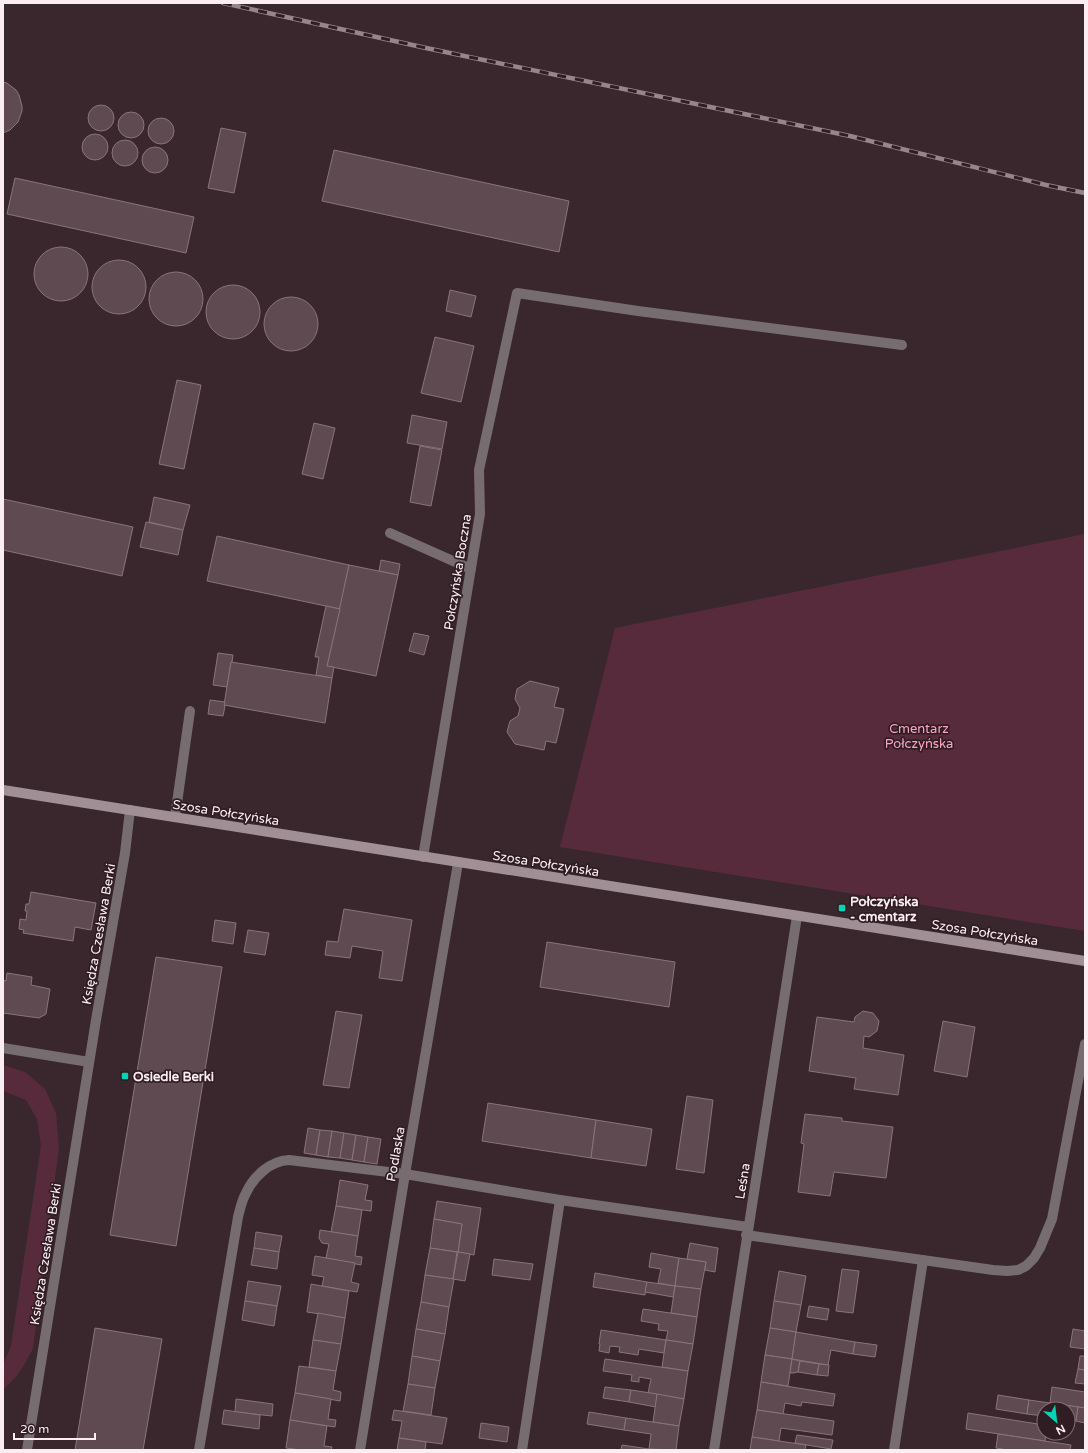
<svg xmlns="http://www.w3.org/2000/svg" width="1088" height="1453" viewBox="0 0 1088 1453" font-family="'Varela Round',sans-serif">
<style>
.green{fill:#582b3c}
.building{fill:#5e4a50;stroke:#8a747b}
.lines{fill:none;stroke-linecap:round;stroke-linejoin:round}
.service{stroke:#776d70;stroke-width:10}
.minor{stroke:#776d70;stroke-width:10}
.secondary{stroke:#a09095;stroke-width:10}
.rail-casing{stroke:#96868b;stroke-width:4.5}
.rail{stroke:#2f1d23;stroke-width:3;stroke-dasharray:9;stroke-linecap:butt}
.poi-dot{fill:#02d5b6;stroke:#2f1d23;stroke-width:1.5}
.labels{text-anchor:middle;stroke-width:3.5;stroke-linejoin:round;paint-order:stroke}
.street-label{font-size:13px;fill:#fbeef2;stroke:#2f1d23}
.park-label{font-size:13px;fill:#fda5c4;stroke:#2f1d23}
.poi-label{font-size:13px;font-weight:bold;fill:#fbeef2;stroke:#2f1d23;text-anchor:start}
</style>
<rect width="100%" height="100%" fill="#39272d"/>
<g class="green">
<polygon points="1085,534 1085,931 560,847 615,628"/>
<path d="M3,1065L25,1072L45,1089L56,1113L59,1147L33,1348C25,1364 18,1378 3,1389V1365L11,1346L41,1146L37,1119L26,1100L3,1091Z"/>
</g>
<g class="building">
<polygon points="3,82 7,83 16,90 19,95 22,106 22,111 18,122 10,130 3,133"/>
<circle cx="101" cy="118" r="13"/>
<circle cx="131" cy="125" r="13"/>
<circle cx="161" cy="131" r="13"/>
<polygon points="221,128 246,133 234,193 208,188"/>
<circle cx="95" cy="147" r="13"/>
<circle cx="125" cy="153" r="13"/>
<circle cx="155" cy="160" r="13"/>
<polygon points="334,150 569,201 559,252 322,201"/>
<polygon points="15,178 194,217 186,253 7,214"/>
<circle cx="61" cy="274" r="27"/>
<circle cx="119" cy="287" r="27"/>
<circle cx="176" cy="299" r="27"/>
<circle cx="233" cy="312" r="27"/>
<polygon points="450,290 476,296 471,317 446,311"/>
<circle cx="291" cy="324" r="27"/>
<polygon points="435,337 474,346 461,402 421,393"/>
<polygon points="177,380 201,385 184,469 159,464"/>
<polygon points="412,415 447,422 442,449 407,443"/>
<polygon points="314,423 335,428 323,479 302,474"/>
<polygon points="420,446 442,450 431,506 410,502"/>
<polygon points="154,497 190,505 183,530 149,522"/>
<polygon points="3,499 133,527 122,576 3,550"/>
<polygon points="146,522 183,530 178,555 140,547"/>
<polygon points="217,536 349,565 340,609 207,581"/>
<polygon points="381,560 400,564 398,575 379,571"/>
<polygon points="349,565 398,575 376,676 327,666"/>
<polygon points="326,606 340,609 327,666 334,667 332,678 316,675 319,657 315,657"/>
<polygon points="414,633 429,636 424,655 409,651"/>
<polygon points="218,653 233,655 232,662 231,662 227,687 213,685"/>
<polygon points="231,662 332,678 325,723 224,705"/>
<polygon points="530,681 559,688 554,707 564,709 556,743 546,741 544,750 515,744 507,732 510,721 518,716 520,708 515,699 517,689"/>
<polygon points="210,700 225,702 224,705 225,706 223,716 208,714"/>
<polygon points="31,892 96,903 91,930 75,927 73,941 23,933 24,930 19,929 20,919 26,920 27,911 25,911 26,904 29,904"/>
<polygon points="344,909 412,920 402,981 379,978 383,951 352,946 350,958 325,955 327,941 338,942"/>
<polygon points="215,920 236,923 233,944 212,941"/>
<polygon points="248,930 269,933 265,955 244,952"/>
<polygon points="547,942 675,962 669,1007 540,987"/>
<polygon points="156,957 222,967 176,1246 110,1235"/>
<polygon points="7,973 32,977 31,985 50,989 46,1014 39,1018 3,1013 3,980 6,981"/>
<polygon points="336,1011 362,1015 349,1088 323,1085"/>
<polygon points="863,1011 873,1013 879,1021 877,1031 869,1037 864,1036 863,1048 904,1055 898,1095 854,1089 856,1078 809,1071 817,1017 854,1022 855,1017"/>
<polygon points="943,1021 975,1027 967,1077 934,1071"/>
<polygon points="687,1096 713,1100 704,1173 676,1169"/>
<polygon points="488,1103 596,1120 591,1158 482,1141"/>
<polygon points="805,1114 842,1118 842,1121 893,1127 886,1178 834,1172 830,1196 798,1192 804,1144 801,1143"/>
<polygon points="596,1120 652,1129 646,1166 591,1158"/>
<polygon points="308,1128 320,1130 316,1155 304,1153"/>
<polygon points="320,1130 332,1131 328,1157 316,1155"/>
<polygon points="332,1131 344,1133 340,1158 328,1157"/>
<polygon points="344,1133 356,1135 352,1160 340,1158"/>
<polygon points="356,1135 368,1137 364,1162 352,1160"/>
<polygon points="368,1137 381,1139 377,1164 364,1162"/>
<polygon points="340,1180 368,1185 365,1200 372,1201 371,1211 336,1206"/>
<polygon points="437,1201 481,1208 474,1255 458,1252 462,1224 434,1219"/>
<polygon points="336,1206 362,1210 358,1236 331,1232"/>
<polygon points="434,1219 462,1224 458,1252 430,1248"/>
<polygon points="320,1230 358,1236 355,1256 362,1257 361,1265 326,1258 329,1244 322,1243 319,1238"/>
<polygon points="256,1232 282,1236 279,1252 254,1248"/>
<polygon points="690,1243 718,1248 715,1272 705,1270 706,1262 687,1259"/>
<polygon points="254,1248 279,1252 277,1269 251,1265"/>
<polygon points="430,1248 457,1252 453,1279 425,1275"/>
<polygon points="458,1252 470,1254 465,1281 453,1279"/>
<polygon points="651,1253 679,1258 675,1286 658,1283 661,1269 649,1267"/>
<polygon points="315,1256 355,1263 351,1282 359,1284 357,1292 322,1286 324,1277 312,1275"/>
<polygon points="679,1258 706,1262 701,1289 675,1286"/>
<polygon points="494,1259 533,1264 530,1280 492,1275"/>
<polygon points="842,1269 859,1271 853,1313 836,1311"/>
<polygon points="779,1271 806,1276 801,1305 774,1301"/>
<polygon points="595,1273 647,1282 645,1295 593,1287"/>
<polygon points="425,1275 454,1279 449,1307 421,1302"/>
<polygon points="248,1281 281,1286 277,1306 245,1301"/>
<polygon points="647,1282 675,1286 673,1297 645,1292"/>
<polygon points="311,1284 349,1291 345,1318 307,1312"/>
<polygon points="675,1286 701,1289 697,1317 671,1313"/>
<polygon points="245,1301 277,1306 274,1326 242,1320"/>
<polygon points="774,1301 801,1305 796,1332 770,1328"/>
<polygon points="421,1302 449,1307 445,1334 416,1329"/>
<polygon points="809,1306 829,1309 827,1320 807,1317"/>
<polygon points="643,1309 697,1317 693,1344 666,1340 668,1331 658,1330 659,1324 641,1321"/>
<polygon points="318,1313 345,1318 341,1344 313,1340"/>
<polygon points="95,1328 162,1339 143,1450 75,1450"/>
<polygon points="770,1328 796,1332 792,1359 765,1355"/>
<polygon points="416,1329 445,1334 440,1361 412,1356"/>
<polygon points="1073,1329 1085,1331 1085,1349 1070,1347"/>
<polygon points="601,1330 666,1340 664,1353 639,1349 638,1355 619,1352 620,1347 610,1346 609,1353 599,1351 600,1344 599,1344"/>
<polygon points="796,1332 855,1342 853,1354 831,1350 828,1365 792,1359"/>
<polygon points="313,1340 341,1344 336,1371 309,1367"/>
<polygon points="666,1340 693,1344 688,1371 662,1367"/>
<polygon points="855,1342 877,1345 875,1357 853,1354"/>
<polygon points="765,1355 792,1359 788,1386 761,1382"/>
<polygon points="412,1356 440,1361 435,1388 408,1384"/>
<polygon points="1080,1356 1085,1356 1085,1370 1078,1369"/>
<polygon points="605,1359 688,1371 684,1399 648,1393 651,1379 639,1377 639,1382 631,1381 632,1375 603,1371"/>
<polygon points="792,1359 800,1361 798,1372 793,1373 790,1373"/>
<polygon points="800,1361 819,1364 817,1375 798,1372"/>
<polygon points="819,1364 829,1365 828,1376 817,1375"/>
<polygon points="299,1366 336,1371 333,1390 341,1392 340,1401 295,1393"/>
<polygon points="1078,1369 1085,1370 1085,1384 1075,1383"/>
<polygon points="761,1382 835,1394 833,1406 802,1402 801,1406 785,1403 783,1414 757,1410"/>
<polygon points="408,1384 435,1388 431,1415 403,1411"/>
<polygon points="605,1387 631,1390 629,1402 603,1398"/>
<polygon points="1052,1387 1085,1392 1085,1408 1050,1403"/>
<polygon points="631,1390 657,1394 656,1407 629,1402"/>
<polygon points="295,1393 331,1399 328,1419 336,1420 335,1427 290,1420"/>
<polygon points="657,1394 684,1399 679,1426 653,1422"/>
<polygon points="998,1395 1029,1400 1027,1414 996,1409"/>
<polygon points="236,1399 273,1404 272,1416 235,1412"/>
<polygon points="1029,1400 1078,1407 1076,1421 1068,1420 1068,1409 1044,1409 1044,1416 1027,1414"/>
<polygon points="1078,1407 1085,1408 1085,1423 1076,1421"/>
<polygon points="224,1410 260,1415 259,1429 222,1424"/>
<polygon points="394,1410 447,1418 442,1444 399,1438 402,1421 392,1420"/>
<polygon points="757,1410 834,1421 832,1435 781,1428 779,1441 752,1437"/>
<polygon points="589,1412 626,1418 624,1430 587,1424"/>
<polygon points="968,1413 1044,1425 1044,1433 1046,1433 1045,1441 966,1429"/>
<polygon points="626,1418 679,1426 676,1450 649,1449 651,1434 624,1430"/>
<polygon points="290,1420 327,1426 324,1446 332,1447 331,1450 301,1450 286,1448"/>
<polygon points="481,1423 509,1427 507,1442 479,1438"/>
<polygon points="998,1434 1071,1445 1070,1450 1007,1450 996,1448"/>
<polygon points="797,1435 833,1440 831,1449 795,1443"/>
<polygon points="752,1437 806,1445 805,1450 750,1450"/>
<polygon points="399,1438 426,1442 425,1450 397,1450"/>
<polygon points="622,1445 649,1449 649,1450 621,1450"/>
</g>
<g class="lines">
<g class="service">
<polyline points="390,533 471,569"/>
<polyline points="175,817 190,711"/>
<polyline points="423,857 480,514 479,470 517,293 638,311 902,345"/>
<polyline points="746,1235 993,1270 1007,1271 1018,1270 1026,1266 1034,1258 1040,1248 1052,1219 1085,1044"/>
<polyline points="894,1450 923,1260"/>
</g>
<g class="minor">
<polyline points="3,1048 89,1062"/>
<polyline points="27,1450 96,1020 125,853 130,810"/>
<path d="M199,1450L238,1217C240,1209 242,1200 246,1193C254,1176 270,1161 289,1160L405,1174L560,1200L748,1227"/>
<polyline points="360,1450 405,1174 458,863"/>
<polyline points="522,1450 560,1200"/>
<polyline points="714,1450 797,916"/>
</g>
<polyline class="secondary" points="3,790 1085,961"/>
<defs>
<polyline id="rail" points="223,3 426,48 850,136 1046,185 1085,193"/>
</defs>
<use href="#rail" class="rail-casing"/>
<use href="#rail" class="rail"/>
</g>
<g class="poi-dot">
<rect x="838" y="904" width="8" height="8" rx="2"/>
<rect x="121" y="1072" width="8" height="8" rx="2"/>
</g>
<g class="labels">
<g class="street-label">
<text transform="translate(457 572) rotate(-81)" y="5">Połczyńska Boczna</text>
<text transform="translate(226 812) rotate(9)" y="5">Szosa Połczyńska</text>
<text transform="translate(546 863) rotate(9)" y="5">Szosa Połczyńska</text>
<text transform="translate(985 932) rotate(9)" y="5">Szosa Połczyńska</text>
<text transform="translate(98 934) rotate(-80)" y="5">Księdza Czesława Berki</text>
<text transform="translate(395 1154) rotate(-80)" y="5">Podlaska</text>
<text transform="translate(742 1181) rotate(-81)" y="5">Leśna</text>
<text transform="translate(45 1254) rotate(-81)" y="5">Księdza Czesława Berki</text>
</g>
<g class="park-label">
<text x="919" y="733">Cmentarz<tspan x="919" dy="15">Połczyńska</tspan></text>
</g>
<g class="poi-label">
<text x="850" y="906">Połczyńska<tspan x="850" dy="15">- cmentarz</tspan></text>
<text x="133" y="1081">Osiedle Berki</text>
</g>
</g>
<rect width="1088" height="1453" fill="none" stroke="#fbeef2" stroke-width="8"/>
<g transform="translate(1056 1421) rotate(152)"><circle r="19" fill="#2f1d23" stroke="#817176"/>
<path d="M0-3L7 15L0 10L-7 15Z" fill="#02d5b6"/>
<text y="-6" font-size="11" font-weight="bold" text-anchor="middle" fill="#fbeef2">N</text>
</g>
<path d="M14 1433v6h81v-6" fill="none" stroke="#fbeef2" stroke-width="2"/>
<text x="20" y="1433" font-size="12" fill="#fbeef2" stroke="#2f1d23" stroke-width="3" paint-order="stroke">20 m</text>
</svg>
